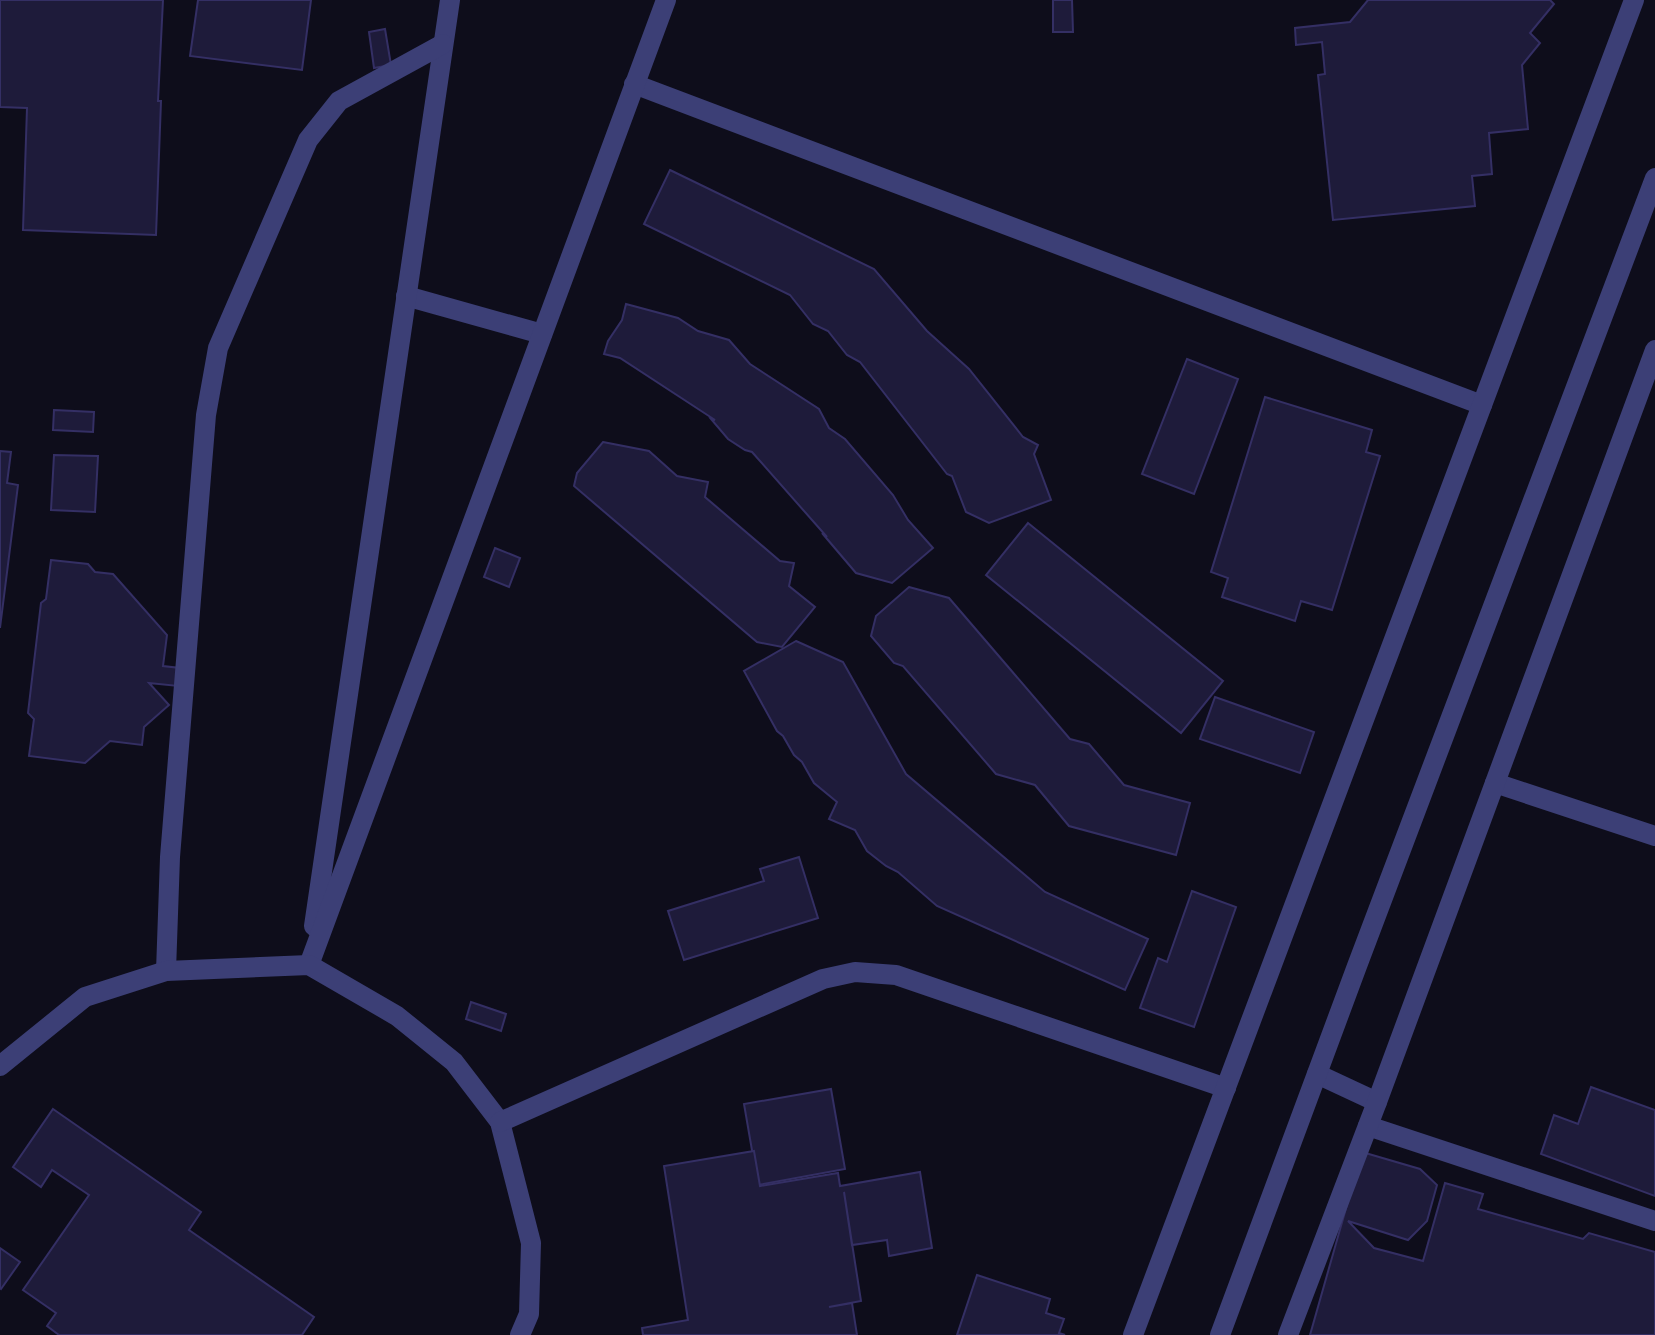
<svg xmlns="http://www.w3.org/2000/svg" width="1655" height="1335" viewBox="0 0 1655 1335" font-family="Karla,sans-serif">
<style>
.building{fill:#1e1b3a;stroke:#342f64;stroke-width:2}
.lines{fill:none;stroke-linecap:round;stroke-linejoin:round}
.minor{stroke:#3c3f76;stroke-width:20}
</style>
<rect width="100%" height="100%" fill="#0e0d1b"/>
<g class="building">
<polygon points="0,0 163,0 158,101 161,101 156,235 23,230 27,108 0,107"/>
<polygon points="198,0 311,0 302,70 190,56"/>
<polygon points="1053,0 1072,0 1073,32 1053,32"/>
<polygon points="1368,0 1550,0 1554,4 1530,33 1540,43 1522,65 1528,129 1489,133 1492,174 1472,176 1475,206 1333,220 1318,75 1325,74 1322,42 1296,45 1295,28 1350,22"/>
<polygon points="385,29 391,65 374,68 369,32"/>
<polygon points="670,170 874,269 927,331 969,369 1023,437 1038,445 1034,454 1051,500 989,523 966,512 952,476 947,474 860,362 847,355 828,331 813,324 790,295 644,224"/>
<polygon points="626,304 678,318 698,331 729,340 750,364 819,409 829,428 845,439 893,495 908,520 933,548 892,583 856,573 822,533 827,537 752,452 745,450 728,439 711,419 715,420 620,358 604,354 608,341 622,320"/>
<polygon points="1187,359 1238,379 1194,494 1142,474"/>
<polygon points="1265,397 1372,430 1366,452 1380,456 1332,610 1301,601 1295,621 1222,597 1228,578 1211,572"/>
<polygon points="54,410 94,412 93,432 53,430"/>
<polygon points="603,442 649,451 677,476 708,482 705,497 780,561 794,563 789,586 815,607 782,647 757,642 574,486 577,473"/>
<polygon points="0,451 11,452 7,483 18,485 0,628"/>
<polygon points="54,455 98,456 95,512 51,510"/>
<polygon points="1028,523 1223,681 1181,733 986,575"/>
<polygon points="495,548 520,558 509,587 484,577"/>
<polygon points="51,560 88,564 95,572 113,574 167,635 163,666 180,668 178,686 149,683 169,705 144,727 142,745 110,741 85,763 29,756 34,719 28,713 41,603 46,599"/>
<polygon points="909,587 949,598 1070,739 1089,744 1124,785 1190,803 1176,855 1069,826 1035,785 996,774 903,666 894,663 871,636 876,616"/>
<polygon points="796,641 843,662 906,774 1045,892 1148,939 1125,990 937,906 898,872 886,866 867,851 855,830 829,819 837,802 814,783 802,762 794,755 783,736 777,731 744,671"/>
<polygon points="1215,697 1314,732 1300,773 1200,739"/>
<polygon points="799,857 818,918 684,960 668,911 764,881 760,869"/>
<polygon points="1192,891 1236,907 1194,1027 1140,1008 1158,958 1167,962"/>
<polygon points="471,1002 506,1014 501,1031 466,1019"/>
<polygon points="1591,1087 1655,1110 1655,1196 1541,1154 1554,1115 1578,1124"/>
<polygon points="831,1089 845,1169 758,1185 744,1104"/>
<polygon points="53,1109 201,1212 189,1230 314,1317 302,1335 59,1335 47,1326 56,1313 23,1290 89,1195 52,1170 41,1187 13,1167"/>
<polygon points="754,1151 760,1186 838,1173 840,1186 920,1172 932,1248 889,1256 887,1240 852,1245 844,1192 861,1301 829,1307 852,1303 857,1335 643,1335 642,1328 688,1320 664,1166"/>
<polygon points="1362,1152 1420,1169 1437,1185 1427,1221 1408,1240 1348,1221 1374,1248 1423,1261 1445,1183 1483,1194 1478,1209 1583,1239 1589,1233 1655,1252 1655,1335 1310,1335"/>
<polygon points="0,1248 20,1262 1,1289 0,1288"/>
<polygon points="977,1275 1050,1299 1046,1313 1064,1319 1059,1333 1065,1335 957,1335"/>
</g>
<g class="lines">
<g class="minor">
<polyline points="634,84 1482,405"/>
<polyline points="406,296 542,334"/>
<polyline points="1495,783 1655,836"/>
<polyline points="314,926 450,0"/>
<polyline points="309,965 666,0"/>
<polyline points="166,971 170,857 206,415 218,348 308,140 339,101 443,44"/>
<polyline points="0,1066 85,997 166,971 309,965 397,1016 454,1062 500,1122 531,1243 529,1314 520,1335"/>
<polyline points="1317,1074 1377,1102"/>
<polyline points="500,1122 823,979 855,972 896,975 1226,1088"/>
<polyline points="1368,1126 1655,1221"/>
<polyline points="1133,1335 1634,0"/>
<polyline points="1220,1335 1357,966 1655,178"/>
<polyline points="1288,1335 1377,1102 1655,350"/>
</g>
</g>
</svg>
